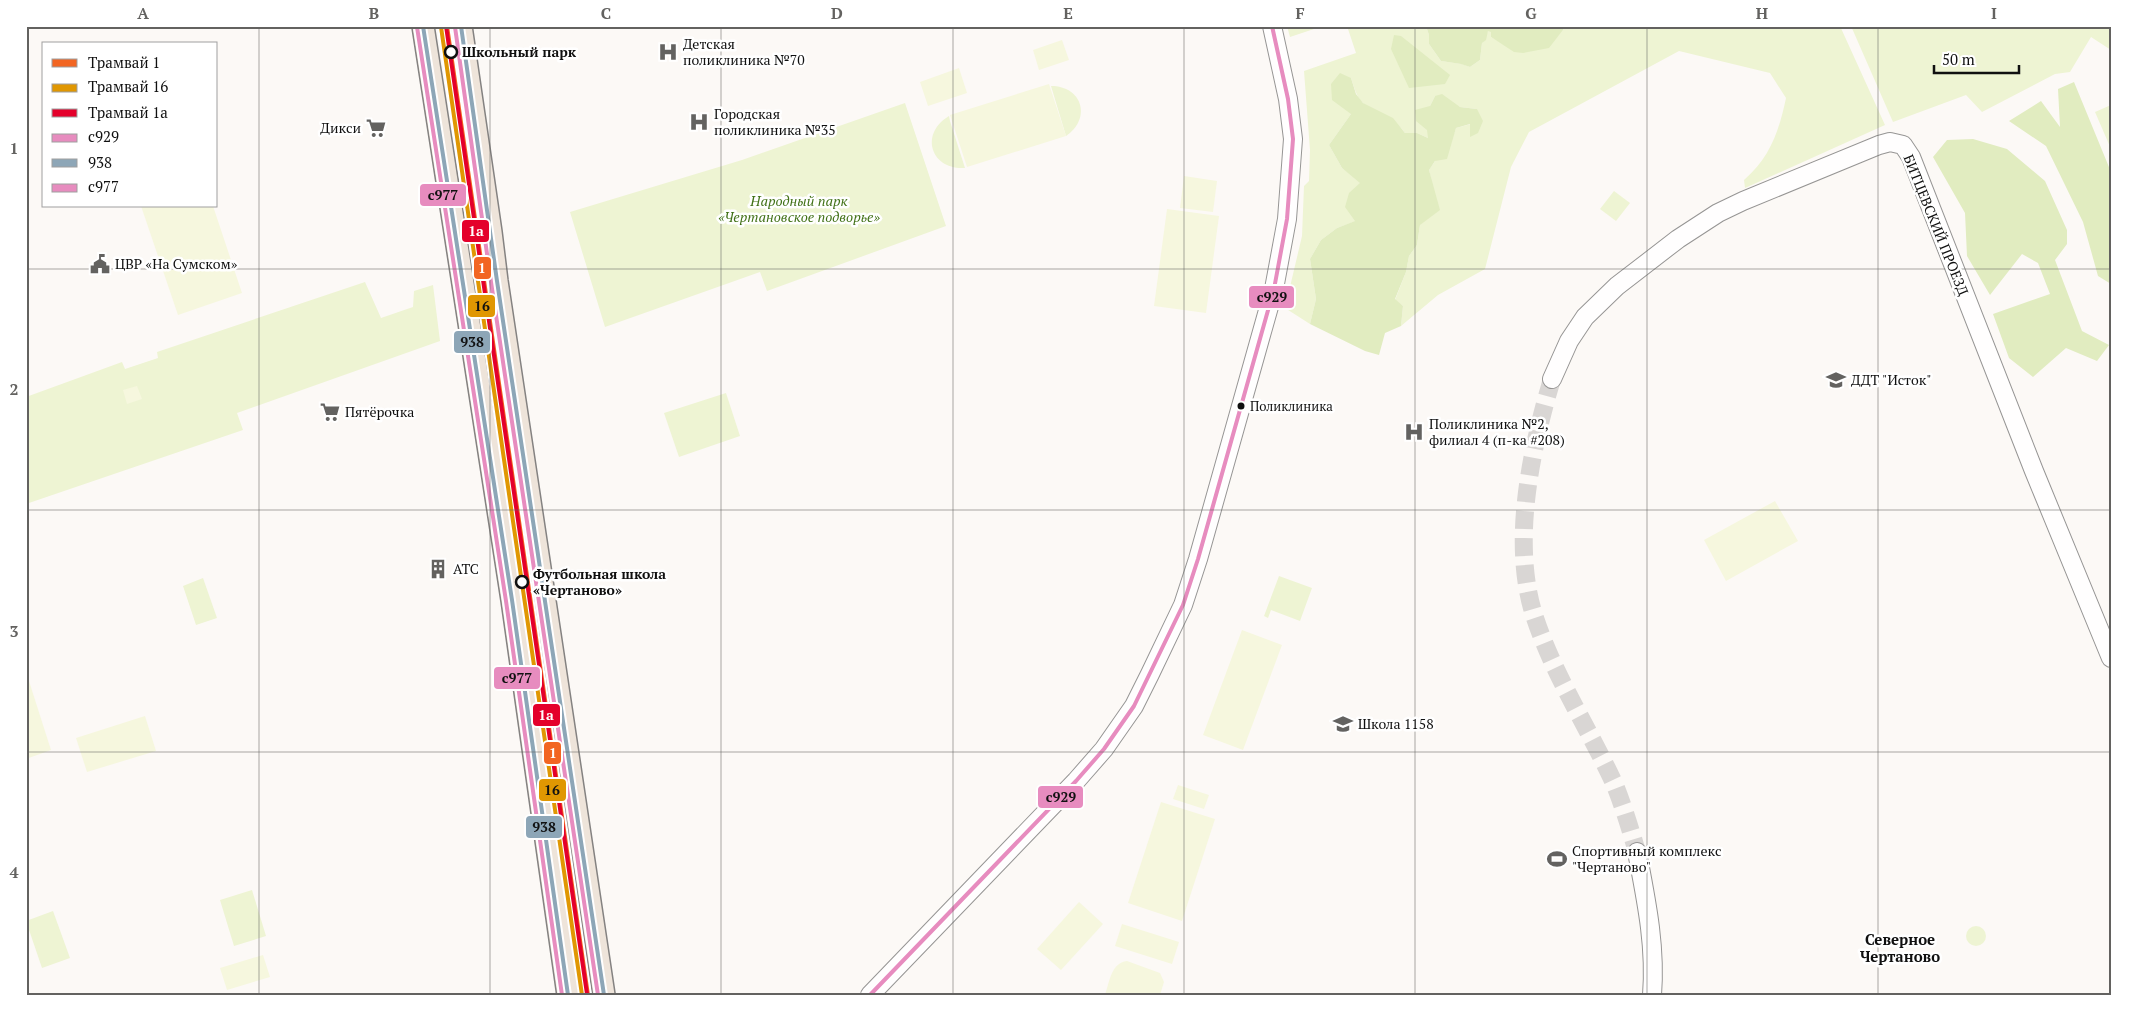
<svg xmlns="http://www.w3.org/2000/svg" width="2137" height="1021" viewBox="0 0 2137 1021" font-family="'PT Serif',serif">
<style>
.green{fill:#eef4d3}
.forest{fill:#e1ecc0}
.pitch{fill:#f6f7de}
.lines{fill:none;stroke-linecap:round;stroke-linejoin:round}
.minor-tunnel{stroke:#d9d6d4;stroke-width:18;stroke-dasharray:18 9;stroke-linecap:butt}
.minor-casing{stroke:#969594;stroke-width:20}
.major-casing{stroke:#848281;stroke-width:24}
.minor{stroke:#fffefe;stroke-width:18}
.major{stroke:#eee4da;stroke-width:21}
.bus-1-casing{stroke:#fff;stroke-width:8}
.bus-2-casing{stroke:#fff;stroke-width:8}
.bus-3-casing{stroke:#fff;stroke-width:8}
.bus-1{stroke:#e78cbf;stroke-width:4}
.bus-2{stroke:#8da6b7;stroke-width:4}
.bus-3{stroke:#e78cbf;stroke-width:4}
.tram-1-casing{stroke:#fff;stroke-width:8}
.tram-2-casing{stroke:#fff;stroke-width:8}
.tram-3-casing{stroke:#fff;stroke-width:8}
.tram-1{stroke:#f26522;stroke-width:4}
.tram-2{stroke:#e09702;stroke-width:4}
.tram-3{stroke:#e4002b;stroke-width:4}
.grid{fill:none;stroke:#636260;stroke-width:1;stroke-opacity:0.55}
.stop-dot{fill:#fff;stroke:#101010;stroke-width:2.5}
.bus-dot{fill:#101010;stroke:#fff;stroke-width:2}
.labels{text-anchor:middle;stroke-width:5;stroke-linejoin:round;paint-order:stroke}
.bus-label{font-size:13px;fill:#101010;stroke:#fff;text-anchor:start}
.poi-label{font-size:14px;fill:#101010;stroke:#fff;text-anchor:start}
.stop-label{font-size:14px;font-weight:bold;fill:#101010;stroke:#fff;text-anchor:start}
.park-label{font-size:14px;font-style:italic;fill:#417117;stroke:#fff}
.street-label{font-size:14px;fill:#101010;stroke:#fff}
.neighbourhood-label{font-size:15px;font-weight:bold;fill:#101010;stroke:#fff}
.line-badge{stroke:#fff;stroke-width:2}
.badge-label{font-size:14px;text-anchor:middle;font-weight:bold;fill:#fff}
.pale-badge-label{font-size:14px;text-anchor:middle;font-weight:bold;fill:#111}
.neatline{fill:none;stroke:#636260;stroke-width:2}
.grid-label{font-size:16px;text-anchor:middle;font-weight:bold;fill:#636260}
</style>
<rect width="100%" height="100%" fill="#fcf9f6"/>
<g class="green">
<polygon points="1287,26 1323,26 1290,37"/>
<path d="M1347,26H1426L1429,35V44L1441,61L1462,64L1470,67L1480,60L1482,43L1488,31H1491V37L1505,45L1563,30L1566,26H1840L1885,125L1745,188L1744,180C1770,158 1779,131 1786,98L1770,73L1679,51L1529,132L1511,167L1485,269L1438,295L1401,326L1403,306L1395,300L1406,272L1409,256L1417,245L1420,225L1433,189L1429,170C1439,154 1450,147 1456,128L1471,124L1470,137L1477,109L1460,107L1435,96L1430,106L1428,138L1417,133H1405C1395,118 1377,115 1363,103C1356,97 1354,86 1351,78V114L1329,145L1342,168L1361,182L1356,221L1337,228L1321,240L1310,259L1316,299L1310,324L1285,308L1302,236L1304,186L1309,181L1310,150L1304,71L1356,53Z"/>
<polygon points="1851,26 2111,26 2111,50 2091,37 2070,72 2055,74 1982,112 1966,95 1893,122"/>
<path d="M1051,86C1082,86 1092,118 1066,136Z"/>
<polygon points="905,103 946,226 767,291 760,272 605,327 570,212 742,160"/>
<polygon points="2111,105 2111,149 2095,112"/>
<path d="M949,116L950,121L965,168C931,170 919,134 949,116Z"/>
<polygon points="1614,191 1630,203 1616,221 1600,209"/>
<polygon points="365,282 381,318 413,307 414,291 433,285 440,341 237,413 243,430 26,504 26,397 122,362 125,369 158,358 157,352"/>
<polygon points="726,393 740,436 679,457 664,413"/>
<polygon points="1279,576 1312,588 1300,621 1271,610 1268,618 1264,616"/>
<polygon points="203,578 217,618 196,625 183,586"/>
<polygon points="252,890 266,936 234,946 220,900"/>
<polygon points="53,911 70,958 42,968 26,921"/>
<circle cx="1976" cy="936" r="10"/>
</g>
<g class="forest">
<polygon points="1426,26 1566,26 1549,48 1523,53 1514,52 1491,37 1491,32 1488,31 1486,40 1482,43 1480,60 1470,67 1461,64 1441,61 1429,44 1429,35"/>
<polygon points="1394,35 1401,36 1450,75 1445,84 1409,88 1391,49"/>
<polygon points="1340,73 1351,78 1356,94 1363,103 1393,118 1405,133 1417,133 1428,138 1427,130 1416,121 1415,110 1430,106 1435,96 1442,94 1460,107 1477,109 1483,121 1478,133 1470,137 1470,124 1456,128 1447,159 1435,161 1429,170 1440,210 1420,225 1417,245 1409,256 1406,272 1395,299 1403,306 1401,326 1385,333 1379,355 1365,351 1310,324 1316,299 1310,259 1321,240 1337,228 1355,221 1345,207 1349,193 1360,183 1342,168 1329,145 1351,114 1332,100 1331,84"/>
<polygon points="2074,82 2111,172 2111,284 2098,276 2083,222 2046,146 2009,121 2041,101 2060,127 2058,89"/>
<polygon points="1973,139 2007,149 2045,181 2067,230 2067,244 2055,260 2082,331 2109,345 2097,361 2066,348 2033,377 2009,358 1993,314 2050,294 2038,263 2022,254 1990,295 1967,256 1965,213 1933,157 1947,140"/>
</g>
<g class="pitch">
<polygon points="1062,40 1069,60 1039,70 1033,50"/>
<polygon points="959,68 967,93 928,106 920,82"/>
<polygon points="1049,84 1066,136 967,167 950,115"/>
<polygon points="1184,176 1217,181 1213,212 1180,208"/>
<polygon points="141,206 213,206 242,293 178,315"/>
<polygon points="1167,209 1219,216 1206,313 1154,306"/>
<polygon points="137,386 142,399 127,404 123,390"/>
<polygon points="1775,501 1798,541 1726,581 1704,540"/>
<polygon points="1242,630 1282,645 1243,750 1203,735"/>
<polygon points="29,681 51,750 26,759 26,682"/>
<polygon points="145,716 156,751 87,772 76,738"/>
<polygon points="1178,785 1209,795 1204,809 1173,799"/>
<polygon points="1161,802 1215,819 1182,921 1128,903"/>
<polygon points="1079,902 1103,924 1061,970 1037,949"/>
<polygon points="1122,924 1179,942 1172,964 1115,946"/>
<polygon points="263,955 270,977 227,990 220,968"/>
<path d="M1127,961L1160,973L1164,982L1160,995H1105C1110,981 1111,963 1127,961Z"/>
</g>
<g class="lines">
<path class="minor-tunnel" d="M1552,379C1531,450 1511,542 1534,615C1553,674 1588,727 1614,783C1623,805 1630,828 1637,852"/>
<defs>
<g id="minor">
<polyline points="1552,379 1569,341 1585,317 1617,286 1678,239 1718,213 1743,201 1879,145 1890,142 1903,145 1911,157 2034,471 2111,658"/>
<path d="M1637,852C1646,899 1656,946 1652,995"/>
<polyline points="870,995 1076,781 1104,749 1134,706 1150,674 1183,605 1198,559 1274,289 1287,219 1293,139 1288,99 1272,26"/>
</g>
<g id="major">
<polyline points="423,26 512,600 568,995"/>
<polyline points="461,26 491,232 497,281 604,995"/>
</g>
</defs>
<use href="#minor" class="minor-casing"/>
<use href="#major" class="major-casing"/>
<use href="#minor" class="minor"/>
<use href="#major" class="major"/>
<defs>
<polyline id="bus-1" points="870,995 1076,781 1104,749 1134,706 1183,605 1198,559 1274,289 1287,219 1293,139 1288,99 1272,26"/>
<g id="bus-2">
<polyline points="423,26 512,600 568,995"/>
<polyline points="461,26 497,281 604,995"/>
</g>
<g id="bus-3">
<polyline points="417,27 506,601 562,995"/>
<polyline points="455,27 491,282 598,995"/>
</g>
</defs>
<use href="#bus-1" class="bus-1-casing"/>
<use href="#bus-2" class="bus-2-casing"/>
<use href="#bus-3" class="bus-3-casing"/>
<use href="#bus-1" class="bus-1"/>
<use href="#bus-2" class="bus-2"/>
<use href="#bus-3" class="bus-3"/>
<defs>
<polyline id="tram-1" points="447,26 588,995"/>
<polyline id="tram-2" points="441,27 582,995"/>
<polyline id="tram-3" points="446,26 587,994"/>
</defs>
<use href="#tram-1" class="tram-1-casing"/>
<use href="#tram-2" class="tram-2-casing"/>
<use href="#tram-3" class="tram-3-casing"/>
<use href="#tram-1" class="tram-1"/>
<use href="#tram-2" class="tram-2"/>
<use href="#tram-3" class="tram-3"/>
</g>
<path class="grid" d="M259,26V995M490,26V995M721,26V995M953,26V995M1184,26V995M1415,26V995M1647,26V995M1878,26V995M26,269H2111M26,510H2111M26,752H2111"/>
<defs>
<symbol id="hospital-bare" viewBox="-9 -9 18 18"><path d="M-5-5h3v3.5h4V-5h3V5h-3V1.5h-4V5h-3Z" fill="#636260" stroke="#fff" stroke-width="2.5" paint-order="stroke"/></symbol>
<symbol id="supermarket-bare" viewBox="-9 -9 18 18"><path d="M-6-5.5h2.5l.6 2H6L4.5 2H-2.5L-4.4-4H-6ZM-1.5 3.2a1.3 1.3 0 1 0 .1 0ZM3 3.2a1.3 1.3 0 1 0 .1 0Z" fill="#636260" stroke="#fff" stroke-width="2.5" paint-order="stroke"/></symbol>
<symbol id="civic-bare" viewBox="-9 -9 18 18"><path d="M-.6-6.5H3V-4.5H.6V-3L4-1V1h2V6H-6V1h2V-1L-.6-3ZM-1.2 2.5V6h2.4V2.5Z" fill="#636260" stroke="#fff" stroke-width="2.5" paint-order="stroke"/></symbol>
<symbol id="school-bare" viewBox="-9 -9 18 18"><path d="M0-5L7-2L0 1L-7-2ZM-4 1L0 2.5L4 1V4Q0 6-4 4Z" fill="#636260" stroke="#fff" stroke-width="2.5" paint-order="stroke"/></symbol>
<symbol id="building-bare" viewBox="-9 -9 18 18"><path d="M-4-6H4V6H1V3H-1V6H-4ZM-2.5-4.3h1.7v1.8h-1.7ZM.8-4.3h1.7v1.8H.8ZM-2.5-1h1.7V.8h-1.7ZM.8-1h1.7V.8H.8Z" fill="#636260" stroke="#fff" stroke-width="2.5" paint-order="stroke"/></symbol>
<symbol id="stadium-bare" viewBox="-9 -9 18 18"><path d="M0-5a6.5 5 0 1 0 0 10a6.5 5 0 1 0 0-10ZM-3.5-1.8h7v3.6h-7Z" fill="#636260" stroke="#fff" stroke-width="2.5" paint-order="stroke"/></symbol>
</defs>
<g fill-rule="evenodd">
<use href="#hospital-bare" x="654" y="38" width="28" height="28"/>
<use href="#hospital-bare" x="685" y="108" width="28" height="28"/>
<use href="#supermarket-bare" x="362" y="114" width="28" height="28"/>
<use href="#civic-bare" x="86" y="250" width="28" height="28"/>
<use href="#school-bare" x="1822" y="366" width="28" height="28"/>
<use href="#supermarket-bare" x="316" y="398" width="28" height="28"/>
<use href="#hospital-bare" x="1400" y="418" width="28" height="28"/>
<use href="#building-bare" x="424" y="555" width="28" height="28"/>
<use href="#school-bare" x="1329" y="710" width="28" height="28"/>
<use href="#stadium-bare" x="1543" y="845" width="28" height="28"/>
</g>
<g class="stop-dot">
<circle cx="451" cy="52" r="6"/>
<circle cx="522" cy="582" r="6"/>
</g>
<circle class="bus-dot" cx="1241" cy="406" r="4.5"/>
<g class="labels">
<g class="bus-label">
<text x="1250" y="411">Поликлиника</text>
</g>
<g class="poi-label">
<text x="683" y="49">Детская<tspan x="683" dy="16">поликлиника №70</tspan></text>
<text x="714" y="119">Городская<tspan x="714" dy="16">поликлиника №35</tspan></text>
<text x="361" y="133" text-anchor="end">Дикси</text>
<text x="115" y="269">ЦВР «На Сумском»</text>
<text x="1851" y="385">ДДТ "Исток"</text>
<text x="345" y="417">Пятёрочка</text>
<text x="1429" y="429">Поликлиника №2,<tspan x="1429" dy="16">филиал 4 (п-ка #208)</tspan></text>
<text x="453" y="574">АТС</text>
<text x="1358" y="729">Школа 1158</text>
<text x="1572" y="856">Спортивный комплекс<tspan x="1572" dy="16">"Чертаново"</tspan></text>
</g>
<g class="stop-label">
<text x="462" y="57">Школьный парк</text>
<text x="533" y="579">Футбольная школа<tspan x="533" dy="16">«Чертаново»</tspan></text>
</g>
<g class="park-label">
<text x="799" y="206">Народный парк<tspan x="799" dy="16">«Чертановское подворье»</tspan></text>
</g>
<g class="street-label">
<text transform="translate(1936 225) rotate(68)" y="5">БИТЦЕВСКИЙ ПРОЕЗД</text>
</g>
<g class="neighbourhood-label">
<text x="1900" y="945">Северное<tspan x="1900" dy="17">Чертаново</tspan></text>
</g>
</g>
<g class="line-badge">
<rect x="419" y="183" width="48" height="24" rx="5" fill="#e78cbf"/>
<rect x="461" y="219" width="29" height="24" rx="5" fill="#e4002b"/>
<rect x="473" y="256" width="19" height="24" rx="5" fill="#f26522"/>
<rect x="1248" y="285" width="47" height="24" rx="5" fill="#e78cbf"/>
<rect x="467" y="294" width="29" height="24" rx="5" fill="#e09702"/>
<rect x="453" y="330" width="38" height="24" rx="5" fill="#8da6b7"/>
<rect x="493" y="666" width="48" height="24" rx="5" fill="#e78cbf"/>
<rect x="532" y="703" width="29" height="24" rx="5" fill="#e4002b"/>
<rect x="543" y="741" width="19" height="24" rx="5" fill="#f26522"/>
<rect x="538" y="778" width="29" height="24" rx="5" fill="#e09702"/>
<rect x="1037" y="785" width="47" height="24" rx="5" fill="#e78cbf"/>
<rect x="525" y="815" width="38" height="24" rx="5" fill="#8da6b7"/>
</g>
<g class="badge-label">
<text x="476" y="236">1а</text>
<text x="482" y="273">1</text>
<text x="546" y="720">1а</text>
<text x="553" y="758">1</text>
</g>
<g class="pale-badge-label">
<text x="443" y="200">с977</text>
<text x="1272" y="302">с929</text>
<text x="482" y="311">16</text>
<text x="472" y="347">938</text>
<text x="517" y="683">с977</text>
<text x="552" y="795">16</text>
<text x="1061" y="802">с929</text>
<text x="544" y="832">938</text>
</g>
<rect width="2137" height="1021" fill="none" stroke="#ffffff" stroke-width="55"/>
<rect x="42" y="42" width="175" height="165" fill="#ffffff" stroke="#9f9f9f"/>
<rect x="52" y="59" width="25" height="8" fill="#f26522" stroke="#9f9f9f"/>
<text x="88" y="68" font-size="15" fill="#101010">Трамвай 1</text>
<rect x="52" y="84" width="25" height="8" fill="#e09702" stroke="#9f9f9f"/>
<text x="88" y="92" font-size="15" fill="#101010">Трамвай 16</text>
<rect x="52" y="109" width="25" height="8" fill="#e4002b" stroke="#9f9f9f"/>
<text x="88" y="118" font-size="15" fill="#101010">Трамвай 1а</text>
<rect x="52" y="134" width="25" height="8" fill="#e78cbf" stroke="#9f9f9f"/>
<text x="88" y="142" font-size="15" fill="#101010">с929</text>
<rect x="52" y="159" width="25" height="8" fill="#8da6b7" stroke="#9f9f9f"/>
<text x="88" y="168" font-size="15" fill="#101010">938</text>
<rect x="52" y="184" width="25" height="8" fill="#e78cbf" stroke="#9f9f9f"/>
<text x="88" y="192" font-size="15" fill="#101010">с977</text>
<path d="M1934 65v8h85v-8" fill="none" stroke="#101010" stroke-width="2.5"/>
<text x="1942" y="65" font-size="15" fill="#101010" stroke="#ffffff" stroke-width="4" paint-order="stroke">50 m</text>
<rect x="28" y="28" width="2082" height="966" class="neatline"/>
<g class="grid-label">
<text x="143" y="19">A</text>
<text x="374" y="19">B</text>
<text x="606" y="19">C</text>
<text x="837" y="19">D</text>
<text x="1068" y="19">E</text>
<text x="1300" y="19">F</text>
<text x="1531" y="19">G</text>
<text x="1762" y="19">H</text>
<text x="1994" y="19">I</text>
<text x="14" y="154">1</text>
<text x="14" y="395">2</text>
<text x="14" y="637">3</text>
<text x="14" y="878">4</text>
</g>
</svg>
